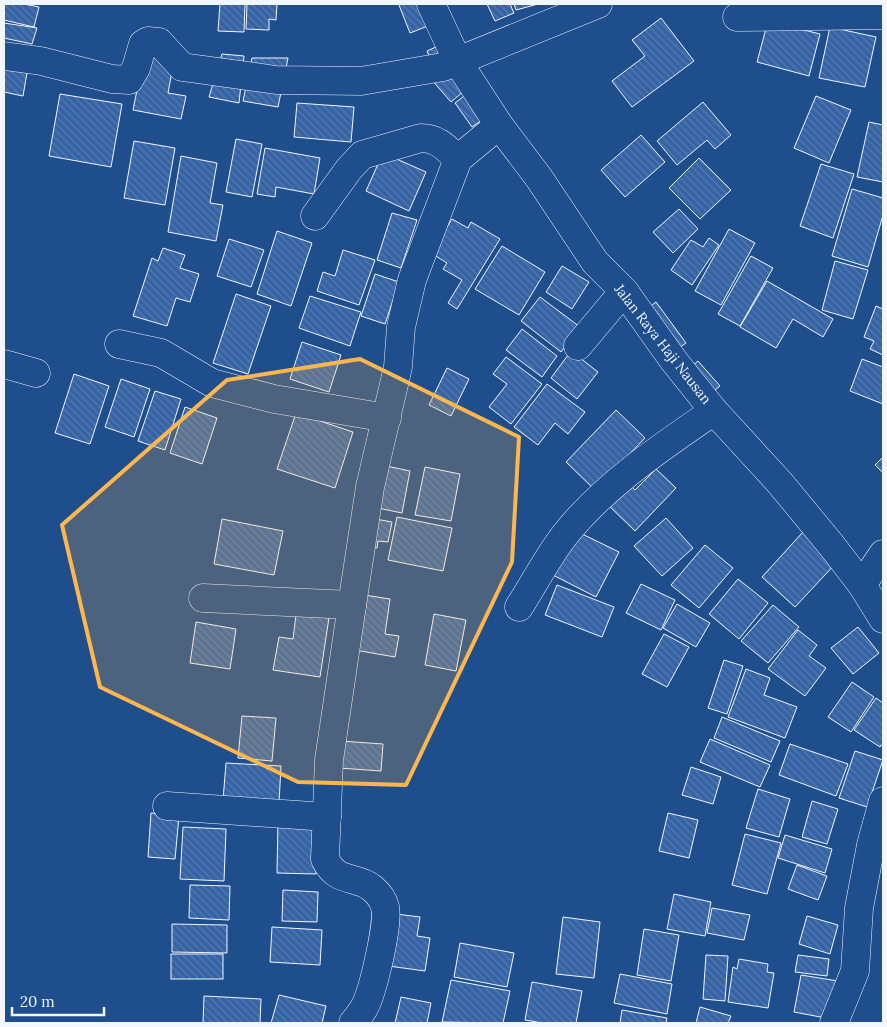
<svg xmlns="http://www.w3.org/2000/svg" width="887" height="1027" viewBox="0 0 887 1027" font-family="Lora,serif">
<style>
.building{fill:url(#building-back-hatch);stroke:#f2f6ff}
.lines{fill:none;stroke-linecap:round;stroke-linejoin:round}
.street-casing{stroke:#f2f6ff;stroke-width:29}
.secondary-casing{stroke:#f2f6ff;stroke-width:29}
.street{stroke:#1f4e8c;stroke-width:28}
.secondary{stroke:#1f4e8c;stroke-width:28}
.marked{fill:#ffb74d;fill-opacity:0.2;stroke:#ffb74d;stroke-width:4;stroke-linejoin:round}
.labels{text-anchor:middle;stroke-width:4;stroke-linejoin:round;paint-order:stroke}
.street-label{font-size:14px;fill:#f2f6ff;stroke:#1f4e8c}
</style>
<defs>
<pattern id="building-back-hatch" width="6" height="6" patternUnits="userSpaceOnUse" patternTransform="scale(1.25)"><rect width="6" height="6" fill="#3563a3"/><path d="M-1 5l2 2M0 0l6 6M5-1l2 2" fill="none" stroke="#537ab1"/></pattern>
</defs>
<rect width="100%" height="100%" fill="#1f4e8c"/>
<g class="building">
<polygon points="4,4 24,4 39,7 34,27 4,20"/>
<polygon points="220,4 245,4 244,32 218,31"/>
<polygon points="247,4 277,4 276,20 269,19 269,30 246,29"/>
<polygon points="401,4 431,4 438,22 410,33 399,5"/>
<polygon points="487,4 510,4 514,13 495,21"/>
<polygon points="514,4 538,4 516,10"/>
<polygon points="661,18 694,61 632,107 612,81 645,56 632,40"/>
<polygon points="768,21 820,34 809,76 757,62"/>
<polygon points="4,23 37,28 32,44 4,38"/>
<polygon points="830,27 876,37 865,87 819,78"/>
<polygon points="449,41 432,63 427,51"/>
<polygon points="145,50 175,55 168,93 186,96 181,119 133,110"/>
<polygon points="222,54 244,56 239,103 209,97"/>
<polygon points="252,58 288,58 278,107 243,101"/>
<polygon points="4,62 28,67 23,96 4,92"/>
<polygon points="449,62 470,86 451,102 430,78"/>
<polygon points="481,83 500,108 472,127 455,103"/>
<polygon points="60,94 122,104 111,167 49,156"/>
<polygon points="816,96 851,110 829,163 794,148"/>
<polygon points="703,102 731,135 715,149 707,140 677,165 657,141"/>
<polygon points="297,103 354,107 351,142 294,137"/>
<polygon points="869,122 883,125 883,182 857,177"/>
<polygon points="641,135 665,162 625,197 601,170"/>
<polygon points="236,139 262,144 252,197 226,192"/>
<polygon points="134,141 175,148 165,205 124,198"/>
<polygon points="265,148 320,158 314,194 276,187 275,197 257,194"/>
<polygon points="383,153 426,172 409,211 366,191"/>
<polygon points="181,156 217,163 210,203 223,205 216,241 168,232"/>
<polygon points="699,158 731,190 700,219 669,188"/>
<polygon points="821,164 854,174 833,238 800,226"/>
<polygon points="852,189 883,198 883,215 868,267 832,256"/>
<polygon points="679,209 698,229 673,253 653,232"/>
<polygon points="392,213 417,220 401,268 377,260"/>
<polygon points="452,219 468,228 471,222 500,239 457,309 448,303 462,280 443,269 447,263 431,253"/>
<polygon points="729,229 755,243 721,305 695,291"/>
<polygon points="277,231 312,243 291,306 257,294"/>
<polygon points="709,238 719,245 692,285 671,270 691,240 703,247"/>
<polygon points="229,239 264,250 251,287 217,276"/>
<polygon points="502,246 545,272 519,315 475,289"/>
<polygon points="163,248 185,255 180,268 199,274 190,302 176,298 167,326 133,316 152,258 158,261"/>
<polygon points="343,250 375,260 359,305 317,291 323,272 335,276"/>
<polygon points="751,256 773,268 740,326 718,314"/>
<polygon points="835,261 868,270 853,319 822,310"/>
<polygon points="562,266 589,282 572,309 546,292"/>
<polygon points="375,274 399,282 385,324 361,316"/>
<polygon points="767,281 833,319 823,337 793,319 776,348 740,327"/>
<polygon points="236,294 271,306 248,374 213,363"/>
<polygon points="310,296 361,312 350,346 299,328"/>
<polygon points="540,297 580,327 561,352 521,321"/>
<polygon points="656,302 686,343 668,356 638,316"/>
<polygon points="876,306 883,309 883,355 870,349 874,341 864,337"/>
<polygon points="522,329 557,356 542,377 506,350"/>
<polygon points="302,342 341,355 329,392 290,379"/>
<polygon points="571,351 598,372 577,399 551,378"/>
<polygon points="506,357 542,384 511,424 489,407 507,384 493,374"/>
<polygon points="862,359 883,367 883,404 850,391"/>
<polygon points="698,361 720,386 694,407 673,382"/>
<polygon points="447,368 469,379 451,416 429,405"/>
<polygon points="74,374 109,386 90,444 55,433"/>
<polygon points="121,379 150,389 134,437 105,427"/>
<polygon points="547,384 585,412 568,434 555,423 538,445 514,427"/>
<polygon points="155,391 181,399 165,450 138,441"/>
<polygon points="185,407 217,418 202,464 170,453"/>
<polygon points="616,410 645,438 595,490 566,462"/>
<polygon points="296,413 353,432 335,488 277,469"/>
<polygon points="882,458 883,458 883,473 875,465"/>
<polygon points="377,464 410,471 402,513 368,506"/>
<polygon points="425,467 460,474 451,521 415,515"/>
<polygon points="656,469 676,488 635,531 604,501 625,480 635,490"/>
<polygon points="397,517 452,528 443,571 388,560"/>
<polygon points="370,518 392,522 388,542 378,541 377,548 365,546"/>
<polygon points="666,518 693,548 662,576 634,546"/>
<polygon points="222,519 283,531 274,575 214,564"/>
<polygon points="574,530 619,552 596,597 551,574"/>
<polygon points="803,532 837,562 795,607 762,577"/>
<polygon points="705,545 733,568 699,608 671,585"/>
<polygon points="738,579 768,603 739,639 709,614"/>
<polygon points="641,584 675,600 661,630 626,613"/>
<polygon points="557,585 614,607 602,637 545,615"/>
<polygon points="358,594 390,599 385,634 399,636 395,657 349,649"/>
<polygon points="677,604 710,623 696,647 663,628"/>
<polygon points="773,605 799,627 768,663 741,641"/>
<polygon points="297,607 330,611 320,677 273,670 279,637 293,639"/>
<polygon points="434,614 466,620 456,671 425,665"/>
<polygon points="196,622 236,629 230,669 190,663"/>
<polygon points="858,627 879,653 853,674 831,648"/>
<polygon points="798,630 817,645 809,656 826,668 805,696 768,669"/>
<polygon points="664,634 689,647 667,687 642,674"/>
<polygon points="724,660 743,666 727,714 708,708"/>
<polygon points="746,669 770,678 764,695 797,707 785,738 728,717"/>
<polygon points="852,682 874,697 851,732 828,717"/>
<polygon points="876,698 883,703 883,743 880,747 854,730"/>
<polygon points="242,716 276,718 272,761 238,758"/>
<polygon points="722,717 780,741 771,762 714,738"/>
<polygon points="710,739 770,765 760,787 700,762"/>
<polygon points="341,741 383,744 381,771 339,768"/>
<polygon points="790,744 848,764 836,796 779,775"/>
<polygon points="855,751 883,760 867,807 839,798"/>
<polygon points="226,763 281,766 279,803 223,800"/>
<polygon points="691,767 721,777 713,804 682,795"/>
<polygon points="758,789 790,799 779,837 746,828"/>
<polygon points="812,801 838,809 827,844 802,837"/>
<polygon points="151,813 179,816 175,859 148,857"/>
<polygon points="668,813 698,820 689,858 659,851"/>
<polygon points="278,821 317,823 316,874 277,873"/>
<polygon points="183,827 226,829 224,881 180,879"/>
<polygon points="745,834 781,843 767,894 732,885"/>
<polygon points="785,835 832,849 825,873 778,858"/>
<polygon points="797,865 827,876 818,900 788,889"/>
<polygon points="190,885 230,886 229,920 189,918"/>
<polygon points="283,890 318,892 317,922 282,921"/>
<polygon points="674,894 711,902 705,936 667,929"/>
<polygon points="712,908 750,915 744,940 707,933"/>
<polygon points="388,913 420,917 417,936 430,938 425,971 381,965"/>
<polygon points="807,916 838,925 830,954 799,944"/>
<polygon points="563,917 600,922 594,978 556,974"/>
<polygon points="172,924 227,925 227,953 172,952"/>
<polygon points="272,927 322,930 320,965 270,962"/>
<polygon points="644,929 679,935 671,981 637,975"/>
<polygon points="460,943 514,953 507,987 454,977"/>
<rect x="171" y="954" width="52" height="25"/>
<polygon points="706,955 728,956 725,1001 703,999"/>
<polygon points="798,955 829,959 827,976 795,972"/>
<polygon points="739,959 768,964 767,972 774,973 768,1008 728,1002 733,967 737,969"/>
<polygon points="620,974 672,984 667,1014 614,1003"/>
<polygon points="801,975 838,981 831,1019 794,1012"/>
<polygon points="451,980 510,991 503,1023 442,1022"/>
<polygon points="532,982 582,991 576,1023 543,1023 525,1020"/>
<polygon points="279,995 326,1006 322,1023 271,1023"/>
<polygon points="204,996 261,999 260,1023 203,1023"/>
<polygon points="401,997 431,1003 427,1023 395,1023"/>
<polygon points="700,1007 731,1016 728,1023 696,1023"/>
<polygon points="622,1010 667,1018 666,1023 620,1023"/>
</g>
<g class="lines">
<defs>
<g id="street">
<polyline points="737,17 883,15"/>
<polyline points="4,56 41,61 112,79 129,80 136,68 143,44 148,41 159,42 182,67 276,80 361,81 443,67 598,4"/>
<path d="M315,216L349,169L362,155L421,138C438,138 446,148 458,159"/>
<polyline points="119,344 161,353 212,383 274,399 387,418"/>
<polyline points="578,346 624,291"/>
<polyline points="4,364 36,373"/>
<polyline points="862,585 883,554"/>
<polyline points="203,598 352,605"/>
<path d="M519,607C534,584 547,558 564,536C602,487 664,445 714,411"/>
<polyline points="167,806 327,817"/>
<path d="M353,1023C357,1018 361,1013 364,1008C373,992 389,923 385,907C383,899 378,893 372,888C355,875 337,884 325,859L329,760L352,605L370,487L398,367L401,327L412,280L458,159L499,125"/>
</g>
<g id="secondary">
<polyline points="431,4 458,62 499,125 539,178 595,262 624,291 674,361 714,411 780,483 832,546 862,585 883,619"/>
<polyline points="834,1023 855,971 859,908 871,845 883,801"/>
</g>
</defs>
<use href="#street" class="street-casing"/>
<use href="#secondary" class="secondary-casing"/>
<use href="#street" class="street"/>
<use href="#secondary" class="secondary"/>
</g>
<path class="marked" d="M360,359L519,437L512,562L406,785L298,782L100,687L62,525L227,380Z"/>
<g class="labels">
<g class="street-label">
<text transform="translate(663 344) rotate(52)" y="5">Jalan Raya Haji Nausan</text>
</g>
</g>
<rect width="887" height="1027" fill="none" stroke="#f2f6ff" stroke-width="10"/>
<path d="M12 1007v8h92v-8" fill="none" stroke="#f2f6ff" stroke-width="2.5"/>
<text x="20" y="1007" font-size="15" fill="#f2f6ff" stroke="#1f4e8c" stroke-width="4" paint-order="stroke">20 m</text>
</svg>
